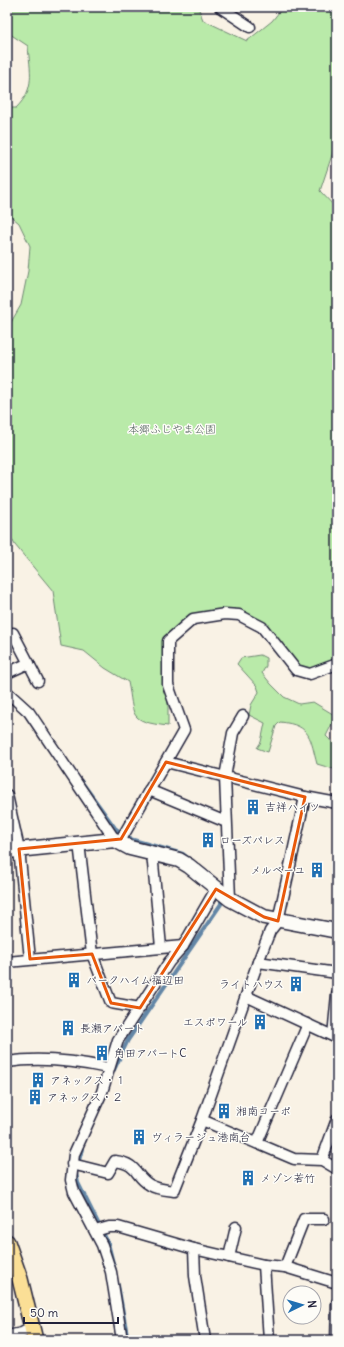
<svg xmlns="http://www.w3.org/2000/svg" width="344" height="1347" viewBox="0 0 344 1347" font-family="Delius,'Klee One',sans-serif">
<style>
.green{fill:#b9eaa9;stroke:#6e8672}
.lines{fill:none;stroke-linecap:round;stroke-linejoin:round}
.stream{stroke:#6386a6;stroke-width:4}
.street-casing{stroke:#22223b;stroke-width:13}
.secondary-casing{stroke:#22223b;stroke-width:17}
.primary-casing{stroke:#22223b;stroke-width:18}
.street{stroke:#fdfcf7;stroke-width:10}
.secondary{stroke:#fdfcf7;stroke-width:14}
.primary{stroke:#fbdf96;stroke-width:15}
.marked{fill:none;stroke:#e8590c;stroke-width:3;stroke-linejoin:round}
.labels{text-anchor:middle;stroke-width:3;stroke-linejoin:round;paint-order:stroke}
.park-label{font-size:11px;fill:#4f5e5c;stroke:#fdfcf7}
.poi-label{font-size:11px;fill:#22223b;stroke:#fdfcf7;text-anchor:start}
</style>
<rect width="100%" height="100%" fill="#f9f2e5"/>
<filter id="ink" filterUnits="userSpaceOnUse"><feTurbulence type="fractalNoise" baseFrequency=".025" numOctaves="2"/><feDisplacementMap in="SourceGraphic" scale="8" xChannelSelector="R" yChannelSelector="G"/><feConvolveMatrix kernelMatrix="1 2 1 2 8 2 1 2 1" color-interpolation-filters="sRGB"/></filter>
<g filter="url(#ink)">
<g class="green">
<path d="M7,7H198L203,20L247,41L272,21L283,7H337V140L320,191L337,209V664L310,674L296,670L262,627L239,615L193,619L168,641V726C127,721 135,716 128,682L105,668L84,651L61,646L53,591L15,545L7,530V329L21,305L28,271L30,246L19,223L7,213V108H16C36,88 30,72 28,46L7,32Z"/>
<path d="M260,655L266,658V666L262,673L271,684L284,697L299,704L313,702L336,716L326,736L337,747V770L317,764C310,739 312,725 280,722L276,726L268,752L257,748L261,742L265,723L249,715L251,705L259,692L257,686L237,664L241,658Z"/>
</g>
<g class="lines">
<g class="stream">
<polyline points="81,781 115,828 130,839 183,854 188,858"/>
<polyline points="114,1070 128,1040 221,904 221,897"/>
<polyline points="82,1149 76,1172 78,1183 108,1243 115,1271"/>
<polyline points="118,1285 128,1340"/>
</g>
<defs>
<g id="street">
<polyline points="220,7 250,27"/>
<polyline points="7,636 13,633 38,681"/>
<polyline points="7,673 29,663"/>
<polyline points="7,692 29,712 115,840"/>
<polyline points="166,762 305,797 337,803"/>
<polyline points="149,790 226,822"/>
<polyline points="7,795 19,849 30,959"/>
<polyline points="305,797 278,921 270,931 258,962 202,1120 294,1159 322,1160 337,1169"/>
<polyline points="79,843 92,954 111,1003 140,1008"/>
<polyline points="119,843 184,730 168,685 168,641 193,619 225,614 239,615 262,627 296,670 310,674 337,664"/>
<polyline points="152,853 161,947"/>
<polyline points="230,899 225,777 233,733 243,716"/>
<polyline points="7,962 183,946"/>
<polyline points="258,962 337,973"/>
<polyline points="246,996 337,1038"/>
<polyline points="333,1036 337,994"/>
<path d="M7,1062C41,1057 75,1061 108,1068"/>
<polyline points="257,1143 308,1024"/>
<polyline points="322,1160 337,1119"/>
<path d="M72,1164L108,1173L115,1161C139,1164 134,1176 150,1185C156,1189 167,1190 174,1191L202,1120"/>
<polyline points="95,1231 109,1227 118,1227 194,1249 264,1265 285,1267 337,1283"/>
<polyline points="194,1249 195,1276 205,1340"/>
<polyline points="229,1257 236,1227"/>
<polyline points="264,1265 269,1340"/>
<polyline points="285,1267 304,1219 324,1219"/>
<polyline points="7,1336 22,1333 33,1327"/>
<polyline points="122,1340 111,1272 102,1245 74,1192 71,1180 74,1154 102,1092 118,1040 169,962 183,946 216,889"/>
<polyline points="336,1340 337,1303"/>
</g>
<polyline id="secondary" points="7,851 115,840 130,848 179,860 189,866 230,899 264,917 337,931"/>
<polyline id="primary" points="7,1242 20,1279 35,1340"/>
</defs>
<use href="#street" class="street-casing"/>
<use href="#secondary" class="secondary-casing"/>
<use href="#primary" class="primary-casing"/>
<use href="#street" class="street"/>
<use href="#secondary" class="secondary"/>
<use href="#primary" class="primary"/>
</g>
</g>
<path class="marked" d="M166,762L305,797L278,921L264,917L216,889L140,1008L111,1003L92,954L30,959L19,849L121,839Z"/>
<defs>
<symbol id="building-bare" viewBox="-9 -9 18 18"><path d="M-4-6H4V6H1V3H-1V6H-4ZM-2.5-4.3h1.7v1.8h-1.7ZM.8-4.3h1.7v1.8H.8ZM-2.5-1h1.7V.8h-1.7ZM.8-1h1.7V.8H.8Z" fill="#1f6fb2" stroke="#fdfcf7" stroke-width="2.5" paint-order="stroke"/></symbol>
</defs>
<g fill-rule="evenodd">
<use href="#building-bare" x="242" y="796" width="22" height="22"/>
<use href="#building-bare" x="197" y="829" width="22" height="22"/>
<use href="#building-bare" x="306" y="859" width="22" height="22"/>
<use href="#building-bare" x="63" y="969" width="22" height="22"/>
<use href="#building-bare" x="285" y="973" width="22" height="22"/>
<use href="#building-bare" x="249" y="1011" width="22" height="22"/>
<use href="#building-bare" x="57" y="1017" width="22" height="22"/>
<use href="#building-bare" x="91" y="1042" width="22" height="22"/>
<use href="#building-bare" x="27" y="1069" width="22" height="22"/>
<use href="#building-bare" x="24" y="1086" width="22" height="22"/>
<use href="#building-bare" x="213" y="1100" width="22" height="22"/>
<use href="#building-bare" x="128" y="1126" width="22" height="22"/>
<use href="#building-bare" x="237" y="1167" width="22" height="22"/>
</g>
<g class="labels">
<g class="park-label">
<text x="172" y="433">本郷ふじやま公園</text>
</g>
<g class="poi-label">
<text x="265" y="811">吉祥ハイツ</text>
<text x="220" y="844">ローズパレス</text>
<text x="305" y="874" text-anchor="end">メルベーユ</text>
<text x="86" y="984">パークハイム福辺田</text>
<text x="284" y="988" text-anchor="end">ライトハウス</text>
<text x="248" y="1026" text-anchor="end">エスポワール</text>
<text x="80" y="1032">長瀬アパート</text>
<text x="114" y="1057">角田アパートC</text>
<text x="50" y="1084">アネックス・１</text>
<text x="47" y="1101">アネックス・２</text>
<text x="236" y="1115">湘南コーポ</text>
<text x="151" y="1141">ヴィラージュ港南台</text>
<text x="260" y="1182">メゾン若竹</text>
</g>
</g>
<rect width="344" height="1347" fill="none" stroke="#fdfcf7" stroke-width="24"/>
<rect x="12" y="12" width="320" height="1323" fill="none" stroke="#22223b" stroke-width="1.5" filter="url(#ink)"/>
<g transform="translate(302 1305) rotate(85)"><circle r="19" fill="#fdfcf7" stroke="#a5a5ac"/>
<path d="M0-3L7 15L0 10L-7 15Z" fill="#1f6fb2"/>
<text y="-6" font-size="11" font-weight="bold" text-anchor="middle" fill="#22223b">N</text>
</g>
<path d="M24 1317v6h94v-6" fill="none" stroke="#22223b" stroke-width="2"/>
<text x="30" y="1317" font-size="12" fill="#22223b" stroke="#fdfcf7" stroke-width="3" paint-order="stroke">50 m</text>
</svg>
